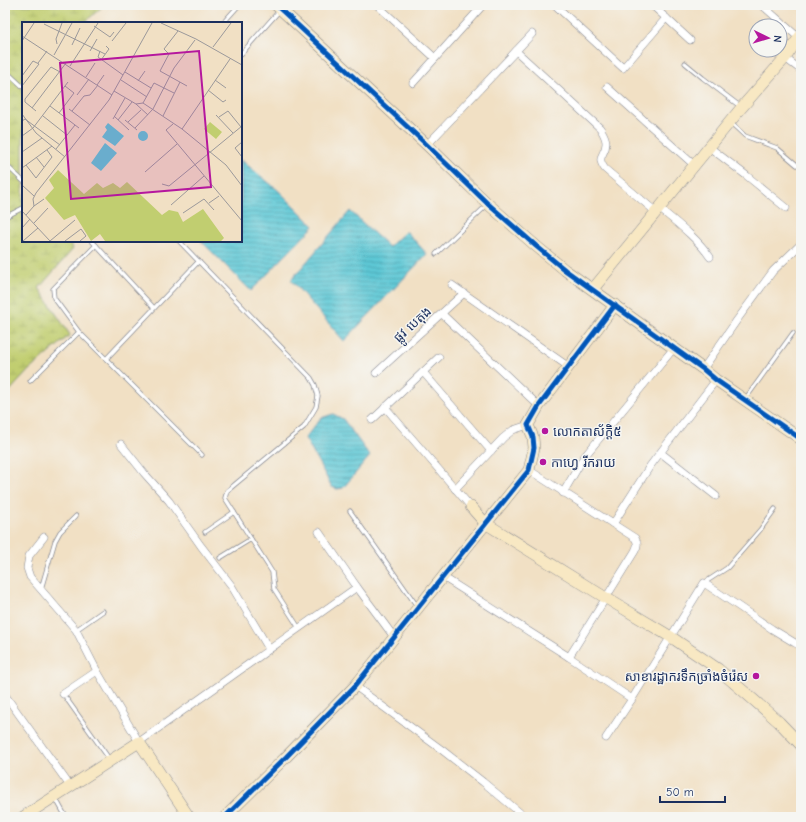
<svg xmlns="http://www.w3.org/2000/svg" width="806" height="822" viewBox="0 0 806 822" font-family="'Comic Neue','Noto Sans Khmer',sans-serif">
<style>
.wetland{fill:url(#wetland-marsh);stroke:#6e7e67}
.water{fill:url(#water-rules);stroke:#3c7c9a}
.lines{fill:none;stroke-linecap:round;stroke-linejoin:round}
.lane-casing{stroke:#868891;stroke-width:5}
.street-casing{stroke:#868891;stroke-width:8}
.secondary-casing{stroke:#868891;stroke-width:12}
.lane{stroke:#fff;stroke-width:3.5}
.street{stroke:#fff;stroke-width:7}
.secondary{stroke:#f8e8c3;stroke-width:11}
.cycleway-casing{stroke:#f6f6f2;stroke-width:8}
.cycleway{stroke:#0057b8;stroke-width:5}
.poi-dot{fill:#b5179e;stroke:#f6f6f2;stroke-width:1.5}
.labels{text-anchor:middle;stroke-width:3;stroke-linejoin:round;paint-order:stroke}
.street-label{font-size:13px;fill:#1b2f5e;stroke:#f6f6f2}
.poi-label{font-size:13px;fill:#1b2f5e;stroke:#f6f6f2;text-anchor:start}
.inset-road{fill:none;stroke:#9b999b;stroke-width:1}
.view{fill:#b5179e;fill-opacity:0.15;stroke:#b5179e;stroke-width:2}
.inset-edge{fill:none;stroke:#1b2f5e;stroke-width:2}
</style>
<defs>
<pattern id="wetland-marsh" width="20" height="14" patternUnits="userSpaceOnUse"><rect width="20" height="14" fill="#c1ce70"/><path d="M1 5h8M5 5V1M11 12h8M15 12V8" fill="none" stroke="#a5b163"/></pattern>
<pattern id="water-rules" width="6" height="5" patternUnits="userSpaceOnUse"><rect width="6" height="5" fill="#5dc8d5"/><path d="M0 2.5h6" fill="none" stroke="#4ca3b0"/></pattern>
</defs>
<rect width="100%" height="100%" fill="#f6f6f2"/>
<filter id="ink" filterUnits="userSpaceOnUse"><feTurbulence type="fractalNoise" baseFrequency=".025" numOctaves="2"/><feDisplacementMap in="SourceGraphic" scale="8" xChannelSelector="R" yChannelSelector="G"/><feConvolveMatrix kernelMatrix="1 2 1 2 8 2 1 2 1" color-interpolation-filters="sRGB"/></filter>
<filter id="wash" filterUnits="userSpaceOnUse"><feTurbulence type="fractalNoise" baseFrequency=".012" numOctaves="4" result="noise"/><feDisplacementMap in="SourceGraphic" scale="16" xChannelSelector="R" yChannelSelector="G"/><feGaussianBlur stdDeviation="0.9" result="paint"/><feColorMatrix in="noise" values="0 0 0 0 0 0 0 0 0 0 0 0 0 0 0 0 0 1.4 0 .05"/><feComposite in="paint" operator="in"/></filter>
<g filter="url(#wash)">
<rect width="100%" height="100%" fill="#f1e0c4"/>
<polygon class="wetland" points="5,5 104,5 84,23 23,23 23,241 68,241 73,249 39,288 70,335 29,370 5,396"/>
<g class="water">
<polygon points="241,160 279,191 314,226 251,291 201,241 241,241"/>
<polygon points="350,211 389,247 406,231 427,254 344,341 291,280"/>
<polygon points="333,414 343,419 370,456 343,488 337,489 332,487 305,438 321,418"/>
</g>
</g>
<g filter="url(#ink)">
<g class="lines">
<defs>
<g id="lane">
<polyline points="223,23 239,5"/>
<polyline points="241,54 280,10"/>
<polyline points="685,63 703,78 741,107"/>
<polyline points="5,70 23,87"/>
<polyline points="731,123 745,136 777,148 797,165"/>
<polyline points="5,164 23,181"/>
<polyline points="5,217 23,208"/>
<polyline points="92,241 154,308"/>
<polyline points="179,241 311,378 315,385 318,396 316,407 304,427 227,491 225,498 272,572 274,589 299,628"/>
<polyline points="96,245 53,289 54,298 79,332 202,455"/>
<polyline points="436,254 487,205"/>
<polyline points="106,359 199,261"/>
<polyline points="30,381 79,332"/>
<polyline points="746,398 793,333"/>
<polyline points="350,511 417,606"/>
<polyline points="205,532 234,512"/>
<polyline points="220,558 251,539"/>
<polyline points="704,583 727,568 760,530 775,509"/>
<polyline points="41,589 55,541 60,532 76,516"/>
<polyline points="76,630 103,611"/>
<polyline points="66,698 110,760"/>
<polyline points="56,799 66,817"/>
</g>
<g id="street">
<polyline points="377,5 435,58"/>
<polyline points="555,5 623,68 666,18"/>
<polyline points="652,5 690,40"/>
<polyline points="762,5 799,38"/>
<path d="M516,51L600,128C603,133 606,137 606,143C606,156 595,155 605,169L656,212"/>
<polyline points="785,58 801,70"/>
<polyline points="413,83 483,5"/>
<polyline points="607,87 694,165"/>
<polyline points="427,145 532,34"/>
<polyline points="709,147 747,176 786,208"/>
<path d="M659,208C677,223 697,238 710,257"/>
<polyline points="452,285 569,367"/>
<polyline points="442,314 539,406"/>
<polyline points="703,369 737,320 773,271 801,244"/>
<polyline points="423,372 491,451"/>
<polyline points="376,373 464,293"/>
<polyline points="385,407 471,507"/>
<polyline points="372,420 439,357"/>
<polyline points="121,444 144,473 169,501 201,546 231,585 269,649"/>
<polyline points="661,453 716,496"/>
<path d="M529,470L635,538C638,543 638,545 635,551L569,657"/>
<polyline points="455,489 503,438 513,430 528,425"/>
<polyline points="563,493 584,457 674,348"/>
<polyline points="613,524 650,466 716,380"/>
<polyline points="319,532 357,587"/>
<polyline points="44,537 29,556 27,568 30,577 76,630 97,671 139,742 357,587 394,637"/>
<polyline points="443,577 569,657 632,699"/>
<polyline points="355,686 442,750 483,782 525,817"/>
<polyline points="63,694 97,671"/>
<polyline points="5,695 70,786"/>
<polyline points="606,738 632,699 704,583 772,629 795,643 801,646"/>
</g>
<g id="secondary">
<polyline points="276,5 427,145 488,204 536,246 565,270 703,369 716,380 801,439"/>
<polyline points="593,289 742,107 785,58 801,35"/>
<polyline points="471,507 485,523 606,598 671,637 718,669 779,722 801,745"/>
<polyline points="23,817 139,742 189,817"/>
<polyline points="225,817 286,757 355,686 529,470 534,448 533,437 528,425 539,406 615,305"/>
</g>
</defs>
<use href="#lane" class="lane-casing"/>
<use href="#street" class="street-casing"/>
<use href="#secondary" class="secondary-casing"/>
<use href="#lane" class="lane"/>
<use href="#street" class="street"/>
<use href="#secondary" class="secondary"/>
<defs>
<g id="cycleway">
<polyline points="276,5 427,145 488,204 536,246 565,270 703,369 716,380 801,439"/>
<polyline points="225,817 286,757 355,686 529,470 534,448 533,437 528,425 539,406 615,305"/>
</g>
</defs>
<use href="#cycleway" class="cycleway-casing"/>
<use href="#cycleway" class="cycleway"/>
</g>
</g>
<g class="poi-dot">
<circle cx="545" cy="431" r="4"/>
<circle cx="543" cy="462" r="4"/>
<circle cx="756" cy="676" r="4"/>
</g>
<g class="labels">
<g class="street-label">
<text transform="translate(412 324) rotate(-42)" y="5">ផ្លូវ បេតុង</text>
</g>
<g class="poi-label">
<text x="553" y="436">លោកតាស័ក្តិ៥</text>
<text x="551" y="467">កាហ្វេ រីករាយ</text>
<text x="748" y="681" text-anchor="end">សាខារដ្ឋាករទឹកច្រាំងចំរ៉េស</text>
</g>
</g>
<g transform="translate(22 22)">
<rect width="220" height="220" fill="#f1e0c4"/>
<path d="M36,148L62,172L75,161L81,166L91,161L98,166L105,160L140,193L147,188L156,190L161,200L181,187L202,216L199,219H83L78,212L69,219L53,193L42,198L23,176L32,166L27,158Z" fill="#c1ce70"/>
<path d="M188,100L200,110L194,117L182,107Z" fill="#c1ce70"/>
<path d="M86,101L102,114L93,124L80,115L85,108L83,105ZM116 114a5 5 0 1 1 10 0a5 5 0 1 1-10 0ZM83,121L95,131L79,149L69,141Z" fill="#5dc8d5"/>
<path class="inset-road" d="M139,1L174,17L220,43M22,2L83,32M72,4L88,15L92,10M156,9L142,27L147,32L138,49L165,64M0,14L90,73M0,19L12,1M90,19L104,1M35,22L34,17L40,1M50,23L58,6M191,25L209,1M68,29L75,17M78,29L76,35L101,53M32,33L50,1M79,38L87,27L84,24M16,41L25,29M48,44L76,1M103,50L129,66M0,54L11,39L17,42L0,64M64,55L73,41M99,58L125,75M193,58L204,66M116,59L123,49M75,63L82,53M186,68L201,80L204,78M92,69L114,82L121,81L160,107L204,143L220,164M55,73L67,57M121,81L132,61L152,71M114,82L126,93M28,84L57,106M10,86L44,41M47,87L68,103M14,89L3,80V77L29,45L38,50M50,89L62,74L68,73L76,63M37,91L52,71L43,64M0,92L14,111L43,135M194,93L211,111M21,94L45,113M92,94L107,108M141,94L158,60M197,95L206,89L219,105M91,97L103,76M96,98L110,80M103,98L115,108M0,99L3,97L38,123M106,100L119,88M151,102L144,108L220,199M113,106L131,87L152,46L173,18M160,107L208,37M0,114L11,106L46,60M220,120L213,126L220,135M34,127L53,103M0,130L20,116M14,135L22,145M4,143L14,156L30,135L25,128M0,146L30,124M123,150L155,122M140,162L147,164L220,104M0,163L12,174M187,181L197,174M149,183L182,154M12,184L22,177M0,189L28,219M161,191L182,177L192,188M4,193L12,184L11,177L14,171L87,78L130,1M12,201L26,186M0,206L8,197M1,219L16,206M28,219L53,198M43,219L59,207L64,214L58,219"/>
<path class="view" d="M177,29L189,165L49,177L38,41Z"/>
<rect width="220" height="220" class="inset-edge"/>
</g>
<rect width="806" height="822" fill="none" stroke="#f6f6f2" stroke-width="20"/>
<g transform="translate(768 38) rotate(95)"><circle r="19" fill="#f6f6f2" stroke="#9ea6b7"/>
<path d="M0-3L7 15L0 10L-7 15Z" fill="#b5179e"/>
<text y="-6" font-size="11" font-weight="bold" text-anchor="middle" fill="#1b2f5e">N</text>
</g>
<path d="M660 796v6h65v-6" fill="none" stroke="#1b2f5e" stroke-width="2"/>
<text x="666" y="796" font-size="12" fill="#1b2f5e" stroke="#f6f6f2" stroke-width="3" paint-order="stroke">50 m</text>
</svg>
